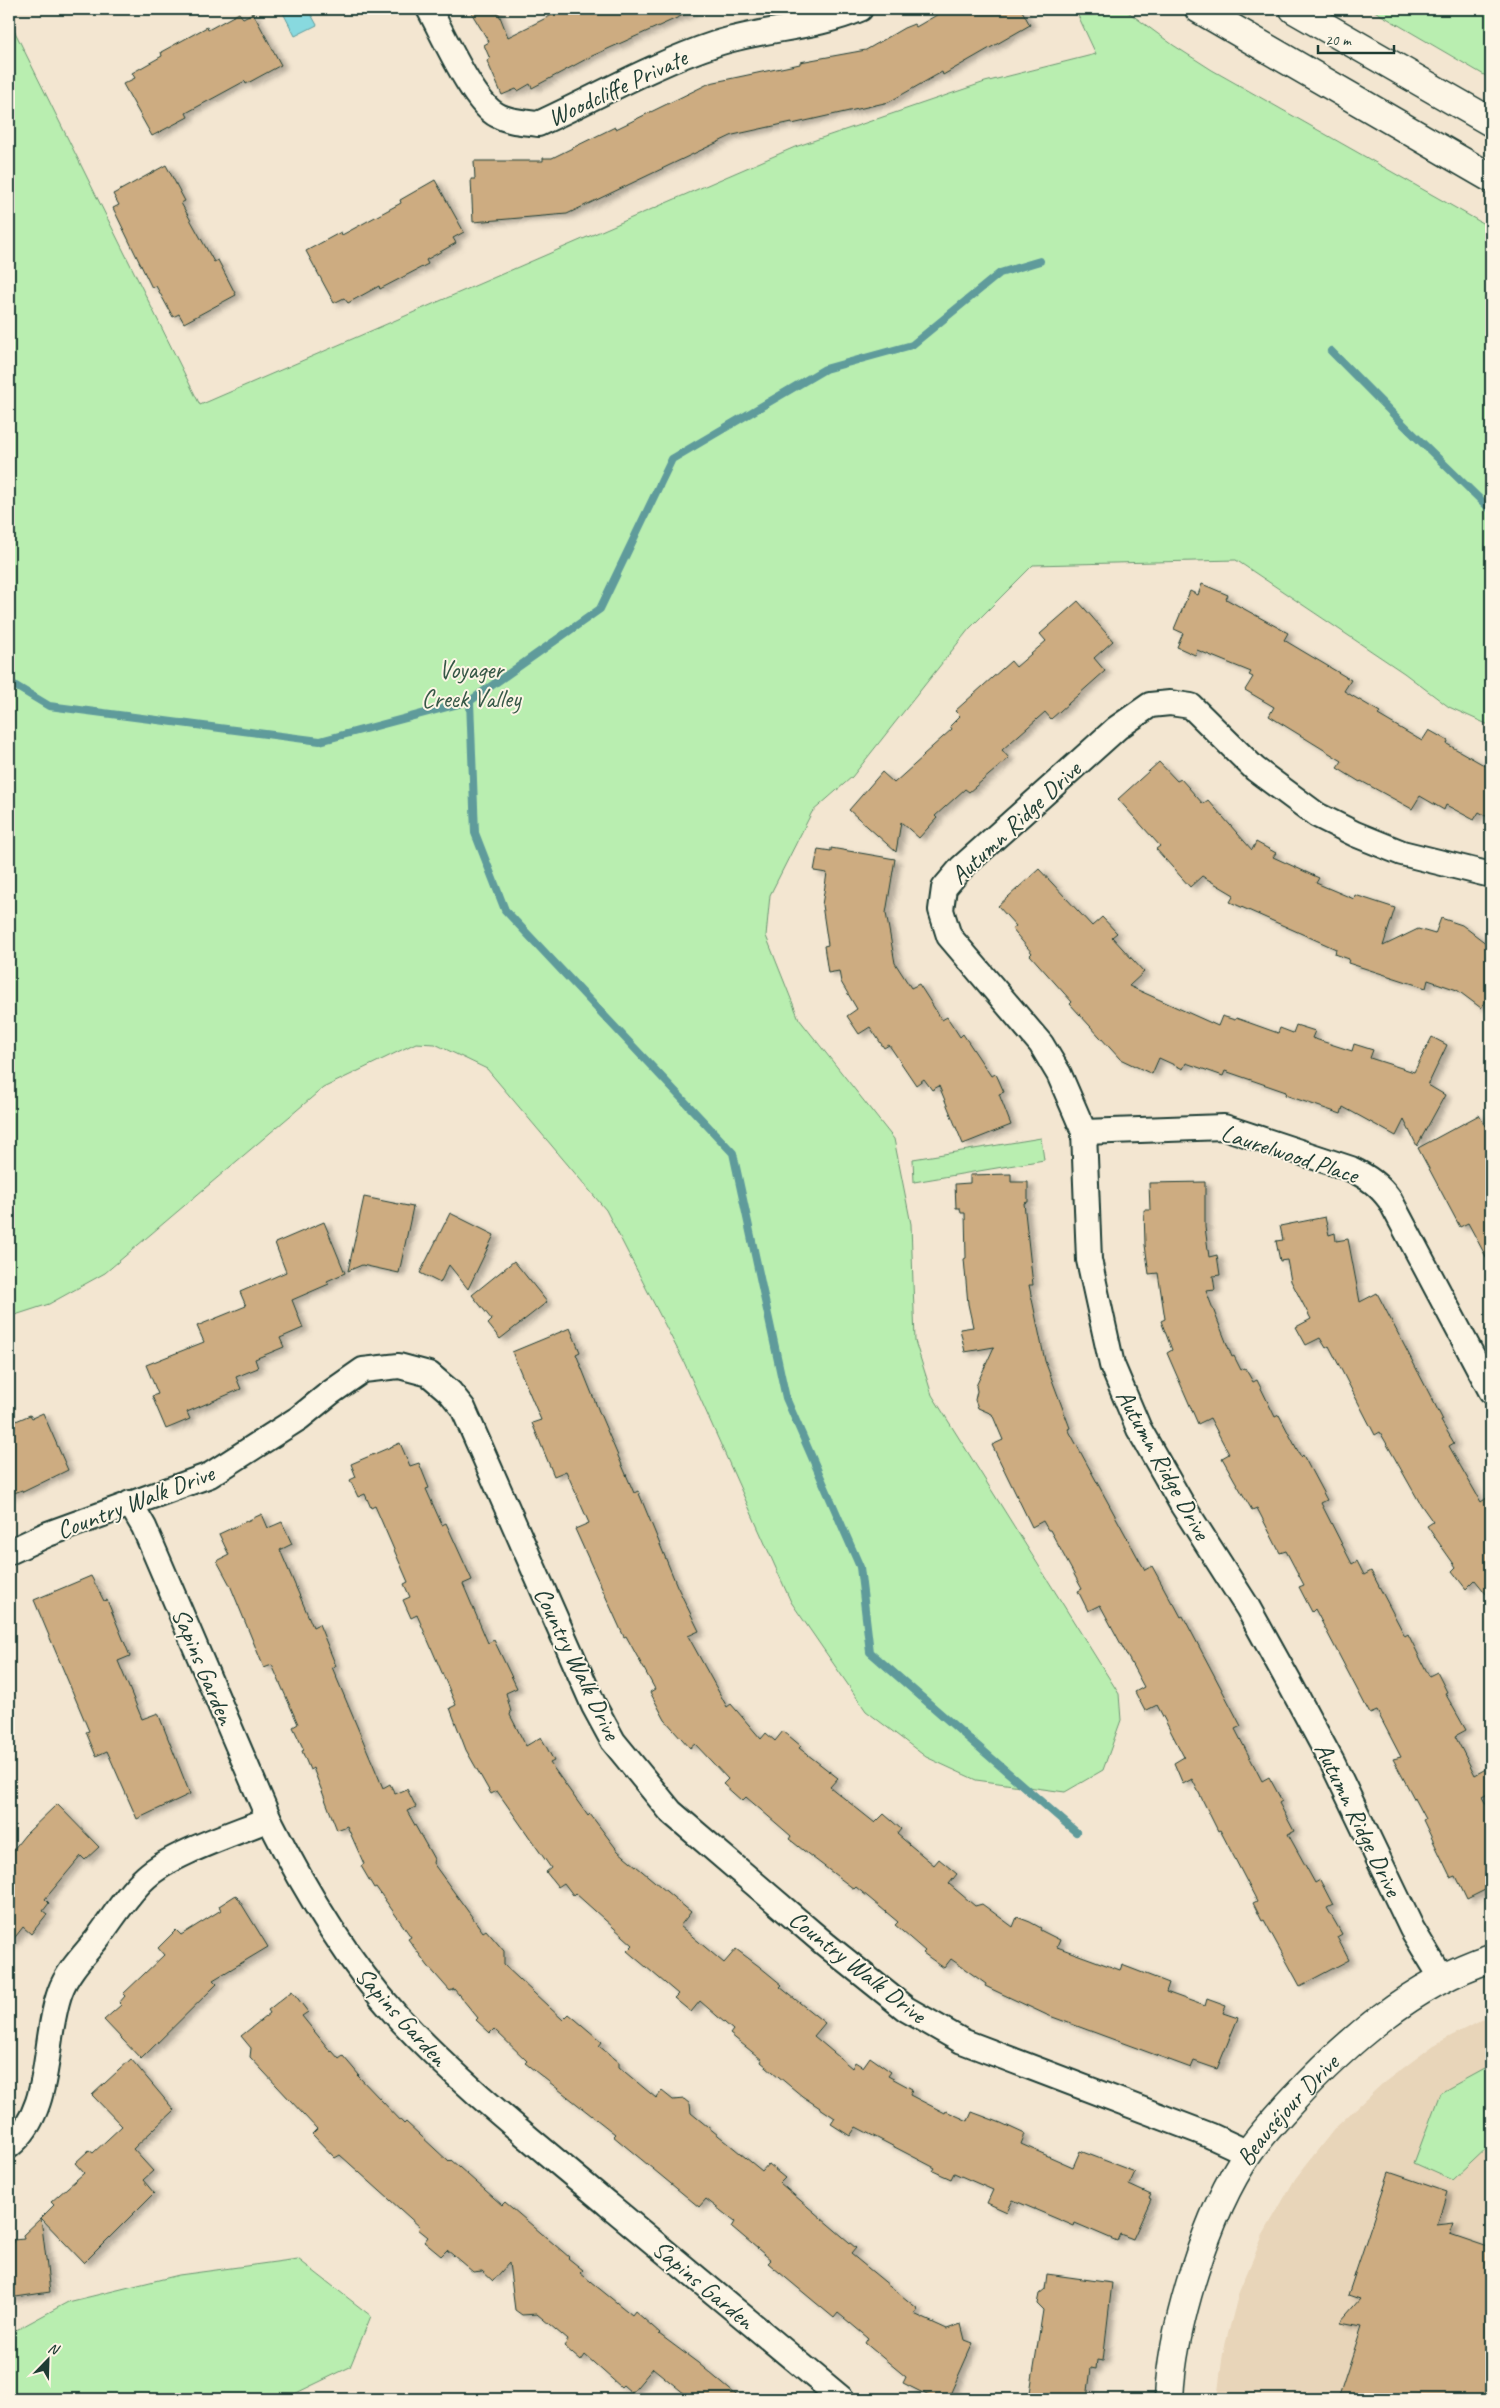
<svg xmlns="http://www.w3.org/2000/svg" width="1500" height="2408" viewBox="0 0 1500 2408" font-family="Caveat,sans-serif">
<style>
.built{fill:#e8d5b9}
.green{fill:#b9eeb0;stroke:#6c9672}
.water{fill:#88d9df;stroke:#5e9b9b}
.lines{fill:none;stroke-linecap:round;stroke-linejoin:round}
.stream{stroke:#5e9b9b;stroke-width:8}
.building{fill:#cdac81;stroke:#1f3d34;filter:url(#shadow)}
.minor-casing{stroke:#1f3d34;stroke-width:28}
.tertiary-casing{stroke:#1f3d34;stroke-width:31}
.secondary-casing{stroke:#1f3d34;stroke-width:31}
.minor{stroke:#fcf5e5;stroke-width:24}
.tertiary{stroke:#fcf5e5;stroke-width:28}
.secondary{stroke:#fcf5e5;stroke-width:28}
.labels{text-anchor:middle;stroke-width:4;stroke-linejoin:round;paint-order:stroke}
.street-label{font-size:25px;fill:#1f3d34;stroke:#fcf5e5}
.park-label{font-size:25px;fill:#365847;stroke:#fcf5e5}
</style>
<defs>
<filter id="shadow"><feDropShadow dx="5.5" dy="3" stdDeviation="2.5" flood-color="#0004"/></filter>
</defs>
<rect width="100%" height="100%" fill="#f3e6d1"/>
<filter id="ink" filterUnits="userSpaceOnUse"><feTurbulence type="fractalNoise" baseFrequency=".02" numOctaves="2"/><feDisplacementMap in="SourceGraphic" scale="10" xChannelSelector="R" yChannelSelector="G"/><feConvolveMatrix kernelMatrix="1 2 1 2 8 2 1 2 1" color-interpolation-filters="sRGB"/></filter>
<g filter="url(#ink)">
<polygon class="built" points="1491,2015 1491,2399 1217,2399 1223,2353 1239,2292 1263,2235 1295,2179 1335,2128 1382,2084 1434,2045"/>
<g class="green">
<polygon points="1075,9 1124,9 1173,45 1212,70 1491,228 1491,726 1449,707 1404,673 1236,560 1033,565 969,629 852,777 812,812 770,895 766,936 799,1019 894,1139 911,1224 915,1341 932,1395 1119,1694 1121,1720 1103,1770 1065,1792 976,1780 926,1757 866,1711 791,1602 684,1362 606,1210 487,1069 435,1044 416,1043 323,1088 105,1273 49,1304 9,1317 9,20 200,405 795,147 985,82 1096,54"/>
<polygon points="1371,9 1491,9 1491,79"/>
<polygon points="1041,1138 1044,1160 914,1182 913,1159"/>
<polygon points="1484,2069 1491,2082 1491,2143 1452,2180 1414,2163 1440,2093"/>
<polygon points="298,2259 371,2316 350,2367 284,2399 9,2399 9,2334 68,2302 179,2275"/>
</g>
<polygon class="water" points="281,9 308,9 317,25 295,36"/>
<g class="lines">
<g class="stream">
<polyline points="1331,351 1402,423 1491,510"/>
<polyline points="9,682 49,706 320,741 470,701 600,609 672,459 825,369 912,345 1000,273 1040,261"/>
<polyline points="470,701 475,833 505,910 733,1153 786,1398 860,1567 870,1652 1076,1832"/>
</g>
</g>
<g class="building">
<polygon points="469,9 497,9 508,37 564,9 697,9 592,56 532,88 530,84 518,91 516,89 502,95 487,61 490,59 484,45 489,42"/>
<polygon points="947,9 1021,9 1030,25 943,75 942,72 889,102 792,124 792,122 733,135 567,214 473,222 471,179 475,179 474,161 543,161 543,158 552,158 615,127 616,129 710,83 800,64 800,62 866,50 904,28 914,24 916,27"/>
<polygon points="239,13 243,18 253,13 281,65 246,84 245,81 186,113 188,117 152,136 123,84 135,78 132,73 162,56 161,52 207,27 208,30"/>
<polygon points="166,165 185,201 181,203 214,262 218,260 236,295 184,323 179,314 173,317 156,286 152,288 113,208 119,205 113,194 115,193"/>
<polygon points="435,180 464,232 453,238 456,243 426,260 428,264 380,289 379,286 348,303 344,298 334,303 306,251 341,232 342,235 401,203 400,200"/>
<polygon points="1202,584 1228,595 1226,599 1288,633 1284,640 1351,680 1344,691 1380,712 1378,715 1422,741 1429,730 1448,741 1447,744 1491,769 1491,819 1479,812 1474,820 1446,805 1444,810 1420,796 1412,809 1361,781 1360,782 1337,768 1342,761 1269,716 1274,707 1245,690 1253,677 1249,675 1251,672 1197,650 1195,655 1177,647 1183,633 1174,629 1190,591 1198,595"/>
<polygon points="1078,601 1113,641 1094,658 1105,671 1051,719 1045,712 1002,750 1009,758 969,792 965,789 935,816 937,818 919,838 901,822 896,852 849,810 882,772 894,783 924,756 923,755 952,729 950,726 960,716 955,711 1011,661 1016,667 1046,641 1040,634"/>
<polygon points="1159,762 1177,781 1181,779 1203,804 1208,800 1252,850 1256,842 1276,853 1273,857 1319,878 1316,883 1354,899 1355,895 1395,908 1383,946 1418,929 1435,934 1441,918 1462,925 1491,947 1491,994 1481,1008 1457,990 1428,980 1426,988 1348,963 1349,959 1335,954 1336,949 1230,902 1234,895 1202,876 1190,887 1156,849 1160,846 1118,799"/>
<polygon points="831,848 895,859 886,913 895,963 911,988 919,984 942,1020 947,1017 960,1037 963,1034 991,1076 996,1074 1004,1092 999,1094 1011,1125 963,1144 939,1086 932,1090 924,1079 916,1085 889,1045 884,1048 870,1027 859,1034 847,1016 857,1009 841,982 839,971 828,973 824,946 828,945 822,905 827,873 814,871 818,849 831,851"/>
<polygon points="1039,869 1092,926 1102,917 1117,933 1112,937 1144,972 1129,986 1218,1026 1222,1016 1235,1020 1236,1018 1278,1033 1280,1028 1293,1033 1296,1025 1315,1031 1312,1038 1352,1051 1354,1044 1373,1050 1370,1058 1414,1072 1432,1037 1447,1045 1428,1085 1445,1095 1417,1146 1404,1120 1396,1136 1343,1107 1341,1114 1285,1095 1286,1092 1225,1071 1223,1076 1186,1063 1183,1069 1159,1058 1152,1074 1120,1059 1070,1004 1072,1002 1030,955 1032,953 1012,929 1016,926 998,906"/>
<polygon points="1479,1115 1485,1126 1491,1123 1491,1266 1468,1223 1460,1227 1418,1148"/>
<polygon points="1011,1174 1011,1182 1028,1182 1028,1202 1024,1203 1033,1285 1029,1285 1045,1361 1070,1428 1068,1429 1137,1556 1145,1570 1152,1566 1172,1603 1173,1602 1181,1617 1183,1616 1241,1726 1235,1729 1262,1781 1269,1777 1282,1801 1279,1803 1294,1831 1288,1834 1315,1883 1320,1880 1333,1905 1327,1908 1342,1934 1337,1937 1349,1960 1300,1986 1264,1920 1262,1921 1253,1903 1257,1901 1220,1830 1218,1831 1192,1779 1183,1784 1174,1763 1184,1757 1157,1705 1145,1711 1135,1692 1144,1687 1100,1605 1088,1611 1078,1591 1082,1589 1050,1530 1048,1530 1043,1521 1032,1527 992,1445 1003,1440 992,1414 978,1408 975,1400 977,1391 976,1386 994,1347 965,1352 960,1329 973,1327 968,1304 964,1259 966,1258 965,1213 961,1213 960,1208 956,1208 955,1184 970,1183 970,1175"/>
<polygon points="1205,1182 1205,1227 1209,1257 1217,1255 1220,1275 1213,1276 1215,1290 1206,1291 1232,1357 1234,1356 1241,1370 1245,1368 1253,1382 1257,1380 1275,1417 1279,1415 1301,1457 1303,1455 1327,1500 1321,1503 1352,1564 1357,1561 1364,1575 1371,1571 1405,1636 1408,1634 1429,1676 1437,1672 1447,1692 1445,1693 1466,1730 1455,1736 1475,1775 1491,1766 1491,1792 1482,1797 1491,1813 1491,1887 1467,1899 1456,1876 1451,1878 1423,1820 1425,1819 1393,1759 1401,1757 1377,1711 1370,1714 1315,1609 1312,1612 1299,1587 1304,1585 1286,1551 1280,1553 1257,1508 1252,1510 1235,1481 1222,1458 1229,1454 1210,1418 1198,1424 1167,1353 1172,1350 1161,1321 1165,1319 1158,1273 1149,1274 1145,1245 1144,1210 1150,1210 1149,1183"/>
<polygon points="364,1197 413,1207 399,1273 362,1265 348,1271"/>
<polygon points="450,1213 494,1235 468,1289 449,1265 440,1283 420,1273"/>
<polygon points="1325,1217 1329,1235 1335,1233 1336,1241 1348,1239 1360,1302 1377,1293 1443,1420 1441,1421 1454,1443 1449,1446 1481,1502 1491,1495 1491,1600 1475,1580 1466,1589 1452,1571 1456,1567 1427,1526 1433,1522 1421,1505 1380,1432 1375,1435 1329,1346 1326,1348 1320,1338 1306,1345 1296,1327 1311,1319 1291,1281 1287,1260 1280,1261 1276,1241 1283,1240 1280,1226"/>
<polygon points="324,1222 345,1273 327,1281 329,1284 292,1300 303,1328 280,1338 284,1347 255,1359 258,1368 236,1377 241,1389 187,1412 190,1419 166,1429 152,1396 158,1394 146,1365 204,1342 197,1326 246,1306 240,1292 286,1272 275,1243"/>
<polygon points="514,1261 547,1302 500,1339 488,1324 492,1320 472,1295"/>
<polygon points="570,1328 580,1352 576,1354 600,1414 634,1493 638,1491 677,1586 699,1631 688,1636 727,1707 731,1704 761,1739 766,1733 775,1741 783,1731 801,1746 799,1748 838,1778 830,1787 875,1823 884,1814 901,1829 897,1834 934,1865 939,1859 957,1874 949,1884 975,1906 982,1904 1013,1927 1017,1917 1030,1922 1041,1928 1040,1930 1060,1940 1057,1947 1120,1970 1122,1965 1169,1983 1166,1992 1205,2006 1207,1999 1226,2006 1223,2013 1238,2018 1217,2069 1194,2061 1191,2068 1047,2015 985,1986 986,1984 951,1959 944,1968 923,1953 925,1951 895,1925 898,1922 856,1887 854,1889 808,1854 789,1839 791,1836 746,1797 742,1801 723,1784 728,1779 695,1744 690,1748 665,1720 650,1692 655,1689 626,1636 624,1637 575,1529 589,1523 566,1471 554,1476 532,1423 541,1420 512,1352"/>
<polygon points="43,1413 68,1470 23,1492 22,1490 9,1495 9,1424 30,1415 32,1418"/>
<polygon points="400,1443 410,1466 419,1463 429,1488 426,1489 442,1525 446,1523 472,1580 463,1584 488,1643 494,1640 517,1688 506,1693 511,1712 510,1715 526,1746 541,1737 554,1761 550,1763 588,1816 590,1814 618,1851 691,1912 680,1926 724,1963 736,1949 760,1967 782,1985 780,1987 825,2023 814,2036 852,2068 855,2062 863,2067 870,2057 891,2072 888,2076 912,2089 910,2095 945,2113 946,2111 968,2121 972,2112 1001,2123 1025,2134 1021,2144 1073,2167 1080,2151 1135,2172 1129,2185 1151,2195 1149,2198 1151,2199 1133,2239 1120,2234 1117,2241 1075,2223 1074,2226 1013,2200 1007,2212 987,2203 993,2190 954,2173 951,2179 933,2171 935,2168 856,2127 850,2136 831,2124 835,2118 802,2096 761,2062 762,2060 730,2034 733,2030 700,2001 691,2012 674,1998 678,1994 627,1951 633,1945 575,1893 573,1895 564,1883 558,1887 546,1872 551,1868 497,1791 491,1794 466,1750 450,1708 456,1705 417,1615 411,1618 403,1600 410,1597 404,1584 408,1582 375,1506 371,1508 365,1494 358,1497 350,1480 356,1477 351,1464"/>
<polygon points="262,1514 268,1528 282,1522 292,1544 280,1550 313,1627 319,1624 336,1666 332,1667 383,1788 390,1784 395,1794 407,1789 416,1807 407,1811 434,1859 433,1863 483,1932 486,1930 504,1951 504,1965 563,2020 569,2014 602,2042 599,2046 619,2062 619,2067 656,2098 662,2091 673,2100 684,2099 690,2104 691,2113 762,2171 768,2164 785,2178 780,2183 856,2248 851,2254 918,2309 914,2314 947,2329 961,2324 965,2340 973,2343 948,2399 935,2399 903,2383 906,2377 865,2343 868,2338 838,2313 834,2318 768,2263 771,2260 732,2227 735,2222 706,2199 699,2207 613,2136 615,2134 525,2063 527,2061 494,2029 490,2033 476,2020 478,2018 454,1989 450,1991 428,1966 408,1939 411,1937 376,1887 374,1888 361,1866 364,1864 347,1826 337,1830 313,1768 310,1770 302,1751 304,1750 293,1727 298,1724 272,1665 264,1668 230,1585 217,1561 229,1555 219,1534"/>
<polygon points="91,1576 104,1601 107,1600 130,1656 118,1661 142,1719 158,1713 190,1794 137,1819 107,1751 96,1756 86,1732 89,1731 34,1600"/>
<polygon points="57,1804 99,1847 85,1860 81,1856 45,1899 49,1903 43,1911 47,1914 31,1934 23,1927 9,1945 9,1855 25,1835"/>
<polygon points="236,1895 268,1947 213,1980 217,1984 141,2059 104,2020 121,2005 119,2003 125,1996 123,1994 164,1955 158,1948 176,1930 181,1935 221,1910 219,1906"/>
<polygon points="292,1991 308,2012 302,2016 331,2052 332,2051 339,2059 343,2056 359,2075 358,2076 404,2124 406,2122 449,2162 451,2160 502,2205 505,2202 569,2257 568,2258 583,2270 580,2273 632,2315 635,2311 660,2333 659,2334 698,2363 741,2399 691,2399 653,2368 632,2393 623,2385 621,2387 585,2355 581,2361 564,2346 568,2340 537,2314 522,2315 515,2310 509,2263 493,2281 482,2271 473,2272 447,2250 441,2256 424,2242 428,2237 418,2229 420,2227 340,2155 335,2158 312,2134 317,2129 250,2057 251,2048 241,2036 270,2013 268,2010"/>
<polygon points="131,2059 174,2110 133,2149 153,2171 143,2180 154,2193 84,2263 41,2218 54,2205 51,2202 84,2173 75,2163 89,2150 93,2153 122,2126 92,2095"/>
<polygon points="1389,2172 1447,2192 1437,2225 1454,2223 1450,2234 1491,2248 1491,2399 1338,2399 1362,2326 1340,2322 1360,2299 1348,2295"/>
<polygon points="41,2218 50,2292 9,2298 9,2243 14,2243 14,2240 24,2239 23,2235"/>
<polygon points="1047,2274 1112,2283 1103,2361 1097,2360 1096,2369 1091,2368 1087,2399 1029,2399 1043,2310 1037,2304 1039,2294 1045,2289"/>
</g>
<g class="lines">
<defs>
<g id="minor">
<path d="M429,9C443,34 473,103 497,115C509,122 524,122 538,124C597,97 654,64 715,44C762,28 814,29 860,9"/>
<path d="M1084,1132L1224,1127L1351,1169C1368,1177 1379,1185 1390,1200L1491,1391"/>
<path d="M130,1503L144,1527L269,1819C304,1889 345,1958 397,2016C462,2086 538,2145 610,2206C687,2270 764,2335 842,2399"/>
<polyline points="9,1552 48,1534 210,1475 299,1418 330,1393 363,1370 399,1366 429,1374 450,1392 463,1408 594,1706 613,1741 671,1812 825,1944 906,2009 962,2041 1209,2135 1248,2153"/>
<polyline points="1443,1980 1412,1929 1333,1764 1290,1684 1248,1608 1183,1506 1139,1429 1112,1365 1089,1260 1084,1132 1059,1074 1041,1044 949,936 941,910 944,888 961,868 1056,783 1117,728 1150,705 1170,703 1191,706 1255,769 1317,815 1355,834 1402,853 1491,875"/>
<path d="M9,2146C54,2110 42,2042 60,1992C67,1972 84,1955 97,1939C113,1918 127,1894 146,1877C172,1853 236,1833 269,1819"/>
</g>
<g id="tertiary">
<path id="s1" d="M1169,2399C1172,2327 1207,2212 1249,2152C1261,2135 1276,2119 1290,2103C1345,2043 1412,1984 1491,1958"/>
</g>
<g id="secondary">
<polyline points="1199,9 1491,178"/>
<polyline points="1294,9 1491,122"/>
</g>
</defs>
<use href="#minor" class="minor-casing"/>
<use href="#tertiary" class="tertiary-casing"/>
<use href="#secondary" class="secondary-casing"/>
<use href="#minor" class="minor"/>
<use href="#tertiary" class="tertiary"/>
<use href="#secondary" class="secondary"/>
</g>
</g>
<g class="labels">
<g class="street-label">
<text transform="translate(617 87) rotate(-25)" y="9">Woodcliffe Private</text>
<text transform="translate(1015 822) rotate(-43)" y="9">Autumn Ridge Drive</text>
<text transform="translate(1290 1153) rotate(18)" y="9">Laurelwood Place</text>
<text transform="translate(1164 1464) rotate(61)" y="9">Autumn Ridge Drive</text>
<text transform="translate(135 1501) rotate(-21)" y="9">Country Walk Drive</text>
<text transform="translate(578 1663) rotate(64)" y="9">Country Walk Drive</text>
<text transform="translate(204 1666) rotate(67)" y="9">Sapins Garden</text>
<text transform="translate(1359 1819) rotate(64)" y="9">Autumn Ridge Drive</text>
<text transform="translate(858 1966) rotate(38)" y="9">Country Walk Drive</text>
<text transform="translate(402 2016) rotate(48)" y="9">Sapins Garden</text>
<text dy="9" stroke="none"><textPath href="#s1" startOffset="319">Beauséjour Drive</textPath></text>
<text transform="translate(704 2284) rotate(40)" y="9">Sapins Garden</text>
</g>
<g class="park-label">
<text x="471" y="678">Voyager<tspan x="471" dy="29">Creek Valley</tspan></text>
</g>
</g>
<rect width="1500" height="2408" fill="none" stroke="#fcf5e5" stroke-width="30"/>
<rect x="15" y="15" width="1470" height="2378" fill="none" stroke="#1f3d34" stroke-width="2" filter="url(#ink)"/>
<g transform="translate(48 2360) rotate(23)" stroke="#fcf5e5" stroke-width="4" paint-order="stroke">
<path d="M0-4L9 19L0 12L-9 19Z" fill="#1f3d34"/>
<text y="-8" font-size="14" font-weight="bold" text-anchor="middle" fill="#1f3d34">N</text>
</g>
<path d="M1318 45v8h76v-8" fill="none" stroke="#1f3d34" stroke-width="2.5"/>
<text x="1325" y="45" font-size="15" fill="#1f3d34" stroke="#fcf5e5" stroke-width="4" paint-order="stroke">20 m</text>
</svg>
